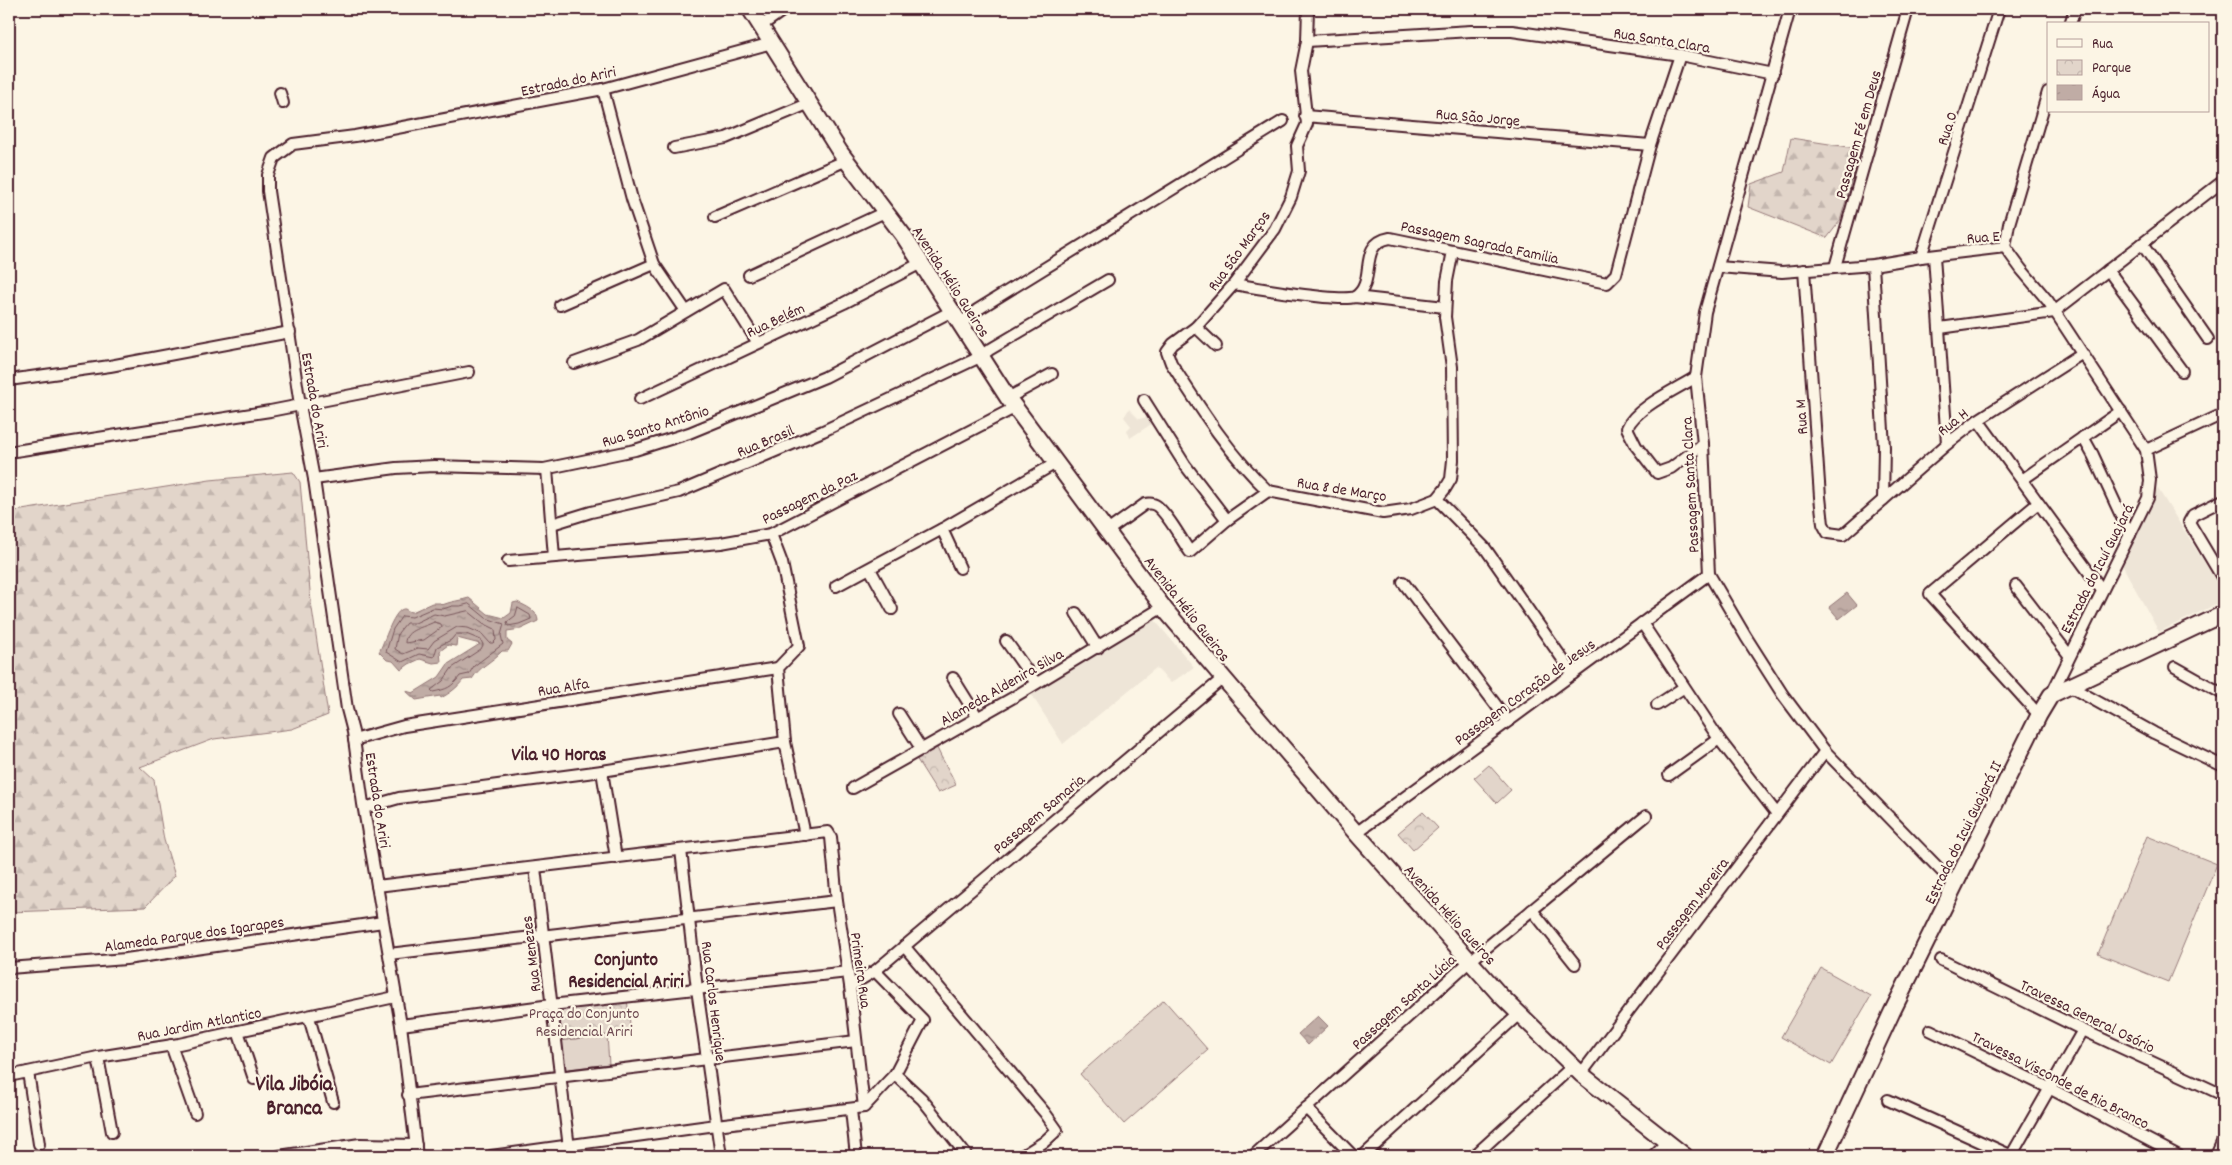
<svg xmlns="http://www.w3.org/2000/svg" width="2232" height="1165" viewBox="0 0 2232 1165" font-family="Dekko,sans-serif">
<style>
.built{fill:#eee5d7}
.grass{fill:#e2d5ca;stroke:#967a7a}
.forest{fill:url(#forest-firs);stroke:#967a7a}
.park{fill:url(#park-crowns);stroke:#967a7a}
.water{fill:url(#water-ripples);stroke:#917474}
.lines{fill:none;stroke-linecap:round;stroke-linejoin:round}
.shore{stroke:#79575c;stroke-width:1}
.street-casing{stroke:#4a1f2b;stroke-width:14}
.secondary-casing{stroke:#4a1f2b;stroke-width:19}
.street{stroke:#fcf5e5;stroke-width:10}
.secondary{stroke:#fcf5e5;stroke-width:15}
.labels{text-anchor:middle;stroke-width:4.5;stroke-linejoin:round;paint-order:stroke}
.street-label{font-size:16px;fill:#4a1f2b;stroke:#fcf5e5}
.park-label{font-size:16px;fill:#704c53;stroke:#fcf5e5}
.quarter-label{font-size:19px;font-weight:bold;fill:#4a1f2b;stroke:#fcf5e5}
.district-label{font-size:21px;font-weight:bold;fill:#4a1f2b;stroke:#fcf5e5}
</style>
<defs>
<pattern id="forest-firs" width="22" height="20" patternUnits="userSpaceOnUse" patternTransform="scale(1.25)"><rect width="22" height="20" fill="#e2d5ca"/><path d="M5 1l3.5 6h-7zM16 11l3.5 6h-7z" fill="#c3b6ae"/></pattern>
<pattern id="park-crowns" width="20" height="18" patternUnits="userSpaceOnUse" patternTransform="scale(1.25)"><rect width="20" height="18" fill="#e2d5ca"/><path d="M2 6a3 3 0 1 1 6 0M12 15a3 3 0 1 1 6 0" fill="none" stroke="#c3b6ae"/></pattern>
<pattern id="water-ripples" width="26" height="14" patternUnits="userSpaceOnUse" patternTransform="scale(1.25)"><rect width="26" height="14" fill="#c0aca5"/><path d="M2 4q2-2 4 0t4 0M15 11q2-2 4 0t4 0" fill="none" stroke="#9e8b87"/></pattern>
</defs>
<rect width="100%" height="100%" fill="#fcf5e5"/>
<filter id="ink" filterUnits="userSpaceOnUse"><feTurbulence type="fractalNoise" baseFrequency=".02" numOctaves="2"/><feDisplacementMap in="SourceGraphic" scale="10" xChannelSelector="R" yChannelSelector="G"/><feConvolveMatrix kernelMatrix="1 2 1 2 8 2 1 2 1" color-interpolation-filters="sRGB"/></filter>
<g filter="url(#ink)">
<g class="built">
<polygon points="1129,409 1139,419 1148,417 1153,423 1130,438 1127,430 1131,426 1124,417"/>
<polygon points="2158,489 2223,592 2223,601 2159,632 2120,561 2151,495"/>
<polygon points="1153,618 1194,667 1171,683 1156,668 1063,744 1031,694"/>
</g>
<g class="grass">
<polygon points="1489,765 1511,790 1497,803 1474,778"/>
<polygon points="2147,836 2217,864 2168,982 2098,954"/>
<polygon points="1821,968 1871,996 1831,1065 1781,1037"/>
<polygon points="1164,1000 1208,1050 1124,1124 1080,1074"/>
<polygon points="607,1035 609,1064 563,1070 558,1041"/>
</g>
<g class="forest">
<polygon points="1791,138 1861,149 1840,221 1827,238 1748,207 1751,184 1784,172"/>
<polygon points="293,472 300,482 311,602 328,715 292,729 214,739 140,767 154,780 164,840 175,876 145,907 9,912 9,512 210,480"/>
</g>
<g class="park">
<path d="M936,746C942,760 950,771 956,785L938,793L916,758Z"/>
<polygon points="1423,812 1438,828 1413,850 1398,833"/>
<polygon points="627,999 631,1032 558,1041 554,1008"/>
</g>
<g class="water">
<polygon points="1847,593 1857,605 1839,619 1829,607"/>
<path d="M469,598L488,614L504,618L511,613L513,603L517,602C526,606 538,611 538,621L521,629L507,631V640L512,644L508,651H502C492,662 480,666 472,679L463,680C457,688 450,693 441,698L440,696L416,700L406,691L413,693L439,677L448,664L480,644L457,638L456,646L448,645L440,651L441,662L433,663L420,659L409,664L401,670L393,661L387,660L379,652C384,644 394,607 405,609C407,610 409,612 412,612L432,603H440L442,605C452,601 459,601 469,598Z"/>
<polygon points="1318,1016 1328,1026 1308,1045 1298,1034"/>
</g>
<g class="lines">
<g class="shore">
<path d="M469,604L486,618L504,624L501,635L503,644L474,666L469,674L460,676C451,688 447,689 433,692L431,690L443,681L452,668L481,649L483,645L481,640L466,634H456L451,640L437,647L434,657L419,654L402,662L386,652L393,629L402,616L412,617L433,608L443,609L452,606H460Z"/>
<polygon points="518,608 530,615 531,619 519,624 508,626 507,622 515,616"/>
<polygon points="468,611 483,623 495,629 496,640 493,643 490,643 482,634 468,628 457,627 434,641 428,649 418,648 403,654 395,649 398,633 406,623 415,623 434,614 444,616"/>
<path d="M434,622L441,624L442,627L424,640L405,643C405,629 423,628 434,622Z"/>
</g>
<defs>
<g id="street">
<polyline points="1790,9 1705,312 1696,377 1703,444 1709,574 1746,637 1783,695 1825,751 1955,885"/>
<polyline points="2070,24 2075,9"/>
<polyline points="761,26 785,9"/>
<polyline points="1307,41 1471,31 1512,31 1680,55 1773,74"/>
<polyline points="603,89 632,199 654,264 686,311"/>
<polyline points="280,93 283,103"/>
<polyline points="1305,116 1650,145"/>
<polyline points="674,148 726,138 810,103"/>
<polyline points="715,217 847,160"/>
<polyline points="2142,244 2208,339"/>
<polyline points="2005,247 2021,269 2048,301 2146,450 2150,480 2148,498 2051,695"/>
<polyline points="2005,247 2009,224 2048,92"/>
<polyline points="1934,256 1947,444"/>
<polyline points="1921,257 1999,9"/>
<polyline points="1873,265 1884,447 1883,500"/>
<polyline points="1718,267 1782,272 1873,265 1921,257 2005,247"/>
<polyline points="1835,267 1908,9"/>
<polyline points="1804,270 1820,497 1823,524 1828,533 1843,535 1947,444 1978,420 2081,354"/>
<polyline points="2108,270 2182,371"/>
<polyline points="749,275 885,212"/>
<path d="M1234,284C1256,288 1338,302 1355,297L1445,307"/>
<path d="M1355,297C1378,282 1356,244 1390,238L1607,283L1616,274L1650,145L1680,55"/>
<polyline points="560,305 654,264"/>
<polyline points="960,324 977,310 1283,121"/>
<polyline points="1196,327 1216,346"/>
<polyline points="1940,328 2054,312 2223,181"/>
<polyline points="574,363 638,340 724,289 758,343"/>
<path d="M1696,377C1677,389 1635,408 1627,428L1636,446L1657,473L1671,468L1703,444"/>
<polyline points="9,380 110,366 290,332"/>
<polyline points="1008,398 1052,374"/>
<polyline points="640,399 844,303 921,263"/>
<polyline points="1144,400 1185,465 1227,520"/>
<polyline points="1978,420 2102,590"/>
<polyline points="2083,437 2093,455 2130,535"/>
<polyline points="2146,450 2223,414"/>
<polyline points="9,452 270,411 469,372"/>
<polyline points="547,469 554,557"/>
<polyline points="314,479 396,468 434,466 544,469 635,450 689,433 825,377 952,311"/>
<polyline points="2022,480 2121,411"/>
<path d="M1268,491C1229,454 1200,408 1171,363L1167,352L1173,344L1196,327L1234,284L1275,229L1291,197L1299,171L1297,146L1307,124L1301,71L1307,41L1308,9"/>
<polyline points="1437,499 1485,548 1573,674"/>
<polyline points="2223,500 2193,515 2189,522 2223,579"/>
<polyline points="2038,503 1930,594 2039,715"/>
<polyline points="552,524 591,512 679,492 823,431 980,357 989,350 1108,280"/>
<polyline points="942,529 960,568"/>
<path d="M1106,532L1145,504C1149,503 1153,503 1157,506C1170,517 1180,538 1190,552L1227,520L1268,491L1383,513L1411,509L1437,499L1445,489L1451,479L1453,460L1452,367L1445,317L1447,281L1453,251"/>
<polyline points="771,534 782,563 799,646 778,668 785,742 805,835"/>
<polyline points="508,561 721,543 771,534 1016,407"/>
<polyline points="870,569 892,609"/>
<polyline points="1403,582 1508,721"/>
<polyline points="836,586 942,529 1056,463"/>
<polyline points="2016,586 2069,655"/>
<polyline points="1076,613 1098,648"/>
<polyline points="1642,623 1719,739 1777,814"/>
<polyline points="1006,641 1036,683"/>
<polyline points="2175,667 2223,694"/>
<polyline points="953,678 978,718"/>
<polyline points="2067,685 2154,733 2223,766"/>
<polyline points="1657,705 1683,688"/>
<polyline points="899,714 922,750"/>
<polyline points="354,740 404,726 778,668"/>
<polyline points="602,771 616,858"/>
<polyline points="1669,775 1719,739"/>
<polyline points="853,788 1014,697 1163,607"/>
<polyline points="364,808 399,798 602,771 785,742"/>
<polyline points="1356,833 1709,574"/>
<polyline points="681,850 697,989 721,1156"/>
<polyline points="535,868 570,1156"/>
<polyline points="377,886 828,832 831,837 837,901 850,986 864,1107"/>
<polyline points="1532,910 1575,964"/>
<polyline points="904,946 1045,1113 1057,1130 1044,1142 1022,1156"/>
<polyline points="389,954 837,901"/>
<polyline points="1941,960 2083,1030 2223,1095"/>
<polyline points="9,968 126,959 383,922"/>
<polyline points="850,986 875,971 1222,679"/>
<polyline points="309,1017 333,1102"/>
<polyline points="401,1025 551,1005 848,972"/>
<polyline points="1930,1030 2051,1089 2179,1156"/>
<polyline points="238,1031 254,1079"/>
<polyline points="171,1045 195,1113"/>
<polyline points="98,1057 112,1132"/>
<polyline points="28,1072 39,1144"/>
<polyline points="895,1074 922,1099 967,1156"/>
<polyline points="1581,1074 1825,751"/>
<polyline points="9,1076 98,1057 179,1044 395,997"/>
<polyline points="408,1095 856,1041"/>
<polyline points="1888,1100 2012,1156"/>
<polyline points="1306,1108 1353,1156"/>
<polyline points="851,1110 856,1156"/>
<polyline points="279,1156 360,1144 416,1145"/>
<polyline points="417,1156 401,1025 363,804 353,732 347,709 314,479 300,405 268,191 268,175 274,158 293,144 355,136 603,89 772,43"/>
<polyline points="491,1156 716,1125 864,1107 895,1074 923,1020 875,971"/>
<polyline points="1253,1156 1469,962 1646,816"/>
<polyline points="1363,1156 1519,1014"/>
<polyline points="1474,1156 1573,1066"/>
<polyline points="1653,1156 1666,1143"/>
<polyline points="2011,1156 2083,1030"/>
<polyline points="2216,1156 2223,1140"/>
</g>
<g id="secondary">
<polyline points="750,9 840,152 903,235 1008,398 1166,611 1356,833 1500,995 1581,1074 1685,1156"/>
<polyline points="1825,1156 1892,1012 2039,715 2051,695 2223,614"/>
</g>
</defs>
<use href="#street" class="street-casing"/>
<use href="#secondary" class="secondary-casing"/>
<use href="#street" class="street"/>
<use href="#secondary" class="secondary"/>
</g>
</g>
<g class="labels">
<g class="street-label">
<text transform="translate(1662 39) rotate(9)" y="6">Rua Santa Clara</text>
<text transform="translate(568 80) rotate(-12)" y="6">Estrada do Ariri</text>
<text transform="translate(1478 116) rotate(5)" y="6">Rua São Jorge</text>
<text transform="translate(1946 128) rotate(-72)" y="6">Rua 0</text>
<text transform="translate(1857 134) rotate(-74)" y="6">Passagem Fé em Deus</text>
<text transform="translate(1983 236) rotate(-4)" y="6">Rua E</text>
<text transform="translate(1480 241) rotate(12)" y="6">Passagem Sagrada Familia</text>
<text transform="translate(1238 250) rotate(-54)" y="6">Rua São Marços</text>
<text transform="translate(952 281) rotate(57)" y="6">Avenida Hélio Gueiros</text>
<text transform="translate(775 319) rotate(-25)" y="6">Rua Belém</text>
<text transform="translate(316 400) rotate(80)" y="6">Estrada do Ariri</text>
<text transform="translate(1800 417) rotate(-94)" y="6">Rua M</text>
<text transform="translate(1952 421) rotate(-38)" y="6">Rua H</text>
<text transform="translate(655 425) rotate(-17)" y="6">Rua Santo Antônio</text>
<text transform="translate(765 440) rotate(-23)" y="6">Rua Brasil</text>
<text transform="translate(1689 485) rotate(-93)" y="6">Passagem Santa Clara</text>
<text transform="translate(1342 488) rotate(9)" y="6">Rua 8 de Março</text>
<text transform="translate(809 496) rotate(-26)" y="6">Passagem da Paz</text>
<text transform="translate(2096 568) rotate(-63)" y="6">Estrada do Icuí Guajará</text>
<text transform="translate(1188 608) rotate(52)" y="6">Avenida Hélio Gueiros</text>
<text transform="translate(563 686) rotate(-9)" y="6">Rua Alfa</text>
<text transform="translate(1001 686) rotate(-30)" y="6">Alameda Aldenira Silva</text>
<text transform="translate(1524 691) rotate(-36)" y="6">Passagem Coração de Jesus</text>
<text transform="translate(379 800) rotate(81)" y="6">Estrada do Ariri</text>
<text transform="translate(1038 813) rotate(-40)" y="6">Passagem Samaria</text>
<text transform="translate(1962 832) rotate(-64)" y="6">Estrada do Icui Guajará II</text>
<text transform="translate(1691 903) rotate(-53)" y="6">Passagem Moreira</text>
<text transform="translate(1451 914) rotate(48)" y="6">Avenida Hélio Gueiros</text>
<text transform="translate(194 933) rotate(-8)" y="6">Alameda Parque dos Igarapes</text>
<text transform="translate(530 954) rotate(-97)" y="6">Rua Menezes</text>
<text transform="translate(862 970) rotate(82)" y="6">Primeira Rua</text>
<text transform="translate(715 1001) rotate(83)" y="6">Rua Carlos Henrique</text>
<text transform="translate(1403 1001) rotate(-42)" y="6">Passagem Santa Lúcia</text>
<text transform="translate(2088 1015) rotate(26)" y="6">Travessa General Osório</text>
<text transform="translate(199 1023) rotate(-11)" y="6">Rua Jardim Atlantico</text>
<text transform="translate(2061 1079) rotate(27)" y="6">Travessa Visconde de Rio Branco</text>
</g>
<g class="park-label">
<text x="584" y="1018">Praça do Conjunto<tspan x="584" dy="18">Residencial Ariri</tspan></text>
</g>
<g class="quarter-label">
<text x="559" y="760">Vila 40 Horas</text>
<text x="626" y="965">Conjunto<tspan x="626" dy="22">Residencial Ariri</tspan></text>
</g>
<g class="district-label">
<text x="294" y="1090">Vila Jibóia<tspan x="294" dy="24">Branca</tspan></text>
</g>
</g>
<rect width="2232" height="1165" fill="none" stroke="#fcf5e5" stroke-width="30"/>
<rect x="15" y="15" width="2202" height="1135" fill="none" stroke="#4a1f2b" stroke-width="2" filter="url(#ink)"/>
<rect x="2047" y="22" width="162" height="90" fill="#fcf5e5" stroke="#b59f9b"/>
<rect x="2057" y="39" width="25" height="8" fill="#fcf5e5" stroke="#b59f9b"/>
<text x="2092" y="48" font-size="15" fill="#4a1f2b">Rua</text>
<rect x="2057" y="60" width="25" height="15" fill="url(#park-crowns)" stroke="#b59f9b"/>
<text x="2092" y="72" font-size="15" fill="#4a1f2b">Parque</text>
<rect x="2057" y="85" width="25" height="15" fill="url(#water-ripples)" stroke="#b59f9b"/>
<text x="2092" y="98" font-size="15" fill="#4a1f2b">Água</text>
</svg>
